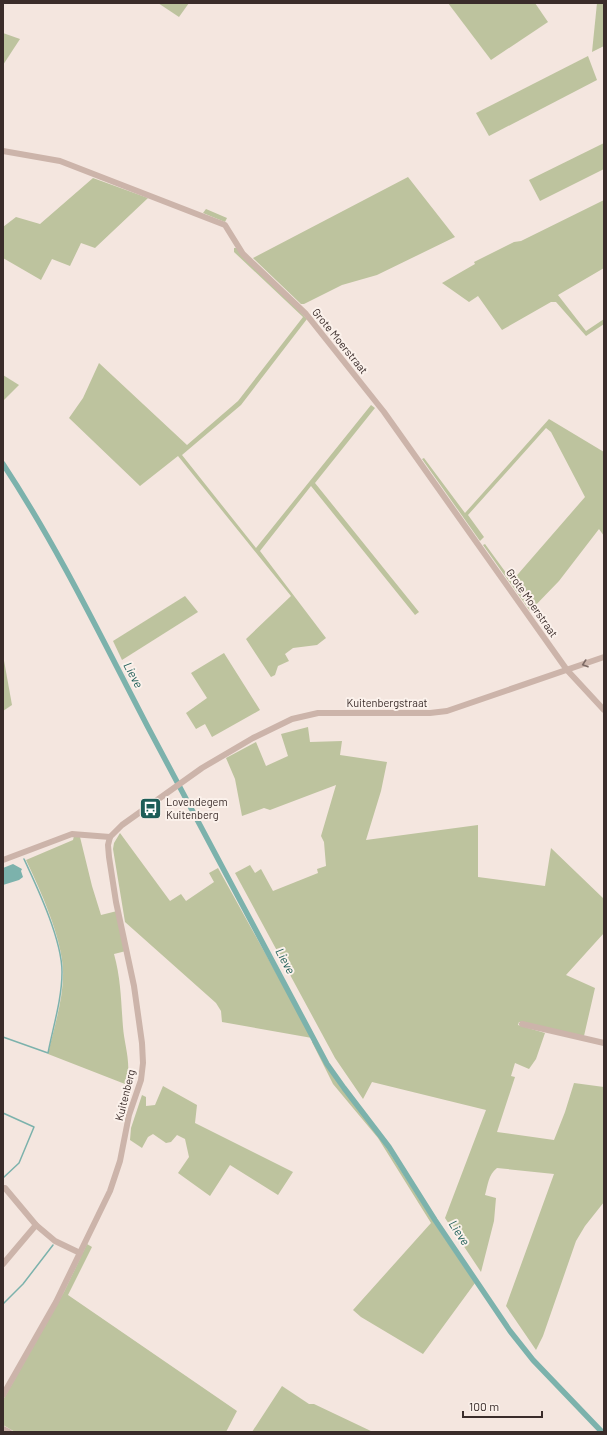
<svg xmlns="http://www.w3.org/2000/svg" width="607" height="1435" viewBox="0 0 607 1435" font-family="Barlow,sans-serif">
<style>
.green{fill:#bdc39e}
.water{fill:#7cb2ac}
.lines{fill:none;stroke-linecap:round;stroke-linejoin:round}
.stream{stroke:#7cb2ac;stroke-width:1.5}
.canal{stroke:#7cb2ac;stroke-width:5.5}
.street{stroke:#ccb4aa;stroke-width:6}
.oneway{stroke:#7c6964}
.labels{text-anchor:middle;stroke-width:4;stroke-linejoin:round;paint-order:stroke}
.street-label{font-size:11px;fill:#3a2c2a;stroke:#fbf1eb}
.poi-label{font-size:11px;fill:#3a2c2a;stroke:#fbf1eb;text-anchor:start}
.water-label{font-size:12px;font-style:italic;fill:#1d5d57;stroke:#fbf1eb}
</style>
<rect width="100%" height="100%" fill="#f4e6df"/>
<g class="green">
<polygon points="158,3 189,3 179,17"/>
<polygon points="448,3 535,3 548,22 491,60"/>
<polygon points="597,3 604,3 604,46 592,52"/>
<polygon points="3,33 20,39 3,65"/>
<polygon points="588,56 597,80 489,136 476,113"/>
<polygon points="604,143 604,169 540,201 529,180"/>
<polygon points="408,177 455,237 377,275 342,285 304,304 301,304 253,258"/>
<polygon points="93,178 148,198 95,248 81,243 70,266 52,259 41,280 3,258 3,227 16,217 40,224"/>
<polygon points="604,200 604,268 558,295 586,331 604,319 604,324 586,336 556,302 551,302 502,330 478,296 469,302 442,283 475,264 474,262 514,242 521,241"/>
<polygon points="206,209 227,218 225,222 203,213"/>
<polygon points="234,248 237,248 307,319 241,405 182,455 256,548 371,405 375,408 315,483 419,612 415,615 311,486 260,551 326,638 317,645 293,648 285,654 289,661 278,666 275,675 271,677 246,639 291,596 178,456 140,486 69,418 83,398 99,363 187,445 238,401 303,317 234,252"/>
<polygon points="3,375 19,385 3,401"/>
<polygon points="549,419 604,452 604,536 599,529 559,581 530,611 483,545 485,544 512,581 585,497 551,432 546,428 468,515 484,537 480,541 422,459 424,458 465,513"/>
<polygon points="185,596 198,612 122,660 113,641"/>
<polygon points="224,653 260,710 212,737 205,724 196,729 186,713 207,698 191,673"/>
<polygon points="3,655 12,705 3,711"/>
<path d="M308,727L310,742L342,741L340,755L387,762L381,791L366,840L478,825V877L545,886L551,848L604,899V933L566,975L595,988L584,1036L519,1022L518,1025L545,1033L536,1059L529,1069L515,1063L511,1076L515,1077L497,1132L554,1140L565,1112L574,1083L604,1087V1202L585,1226L576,1241L543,1336L536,1350L506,1306L554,1174L497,1168C488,1175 488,1185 485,1195L496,1198L494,1221L481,1272L445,1218L486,1110L372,1082L363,1099L335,1058L235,873L250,865L255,873L261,869L273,891L318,873L317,869L326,866L324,842L321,836L336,785L270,810L264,808L242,816L235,779L226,758L256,742L266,766L288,756L281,734Z"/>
<polygon points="120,833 170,901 181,894 186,901 214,882 209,873 218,868 312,1038 222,1022 221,1011 216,1003 125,922 113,849 114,843"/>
<path d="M74,836L80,837L92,886L101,915L117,911L126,951L114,954C121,979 121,1002 123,1027C124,1044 133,1068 125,1084L48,1054C54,1027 64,998 63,970C62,938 40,889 26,860L73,840Z"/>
<polygon points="314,1041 325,1064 342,1089 377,1133 433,1221 475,1283 423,1354 361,1317 353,1310 431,1223 378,1138 333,1084 312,1042"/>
<polygon points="163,1086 197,1105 195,1123 293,1172 278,1195 230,1165 210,1196 178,1173 189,1157 185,1139 177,1135 171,1142 166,1143 153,1134 148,1137 142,1148 130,1140 131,1128 142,1095 146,1097 146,1106 155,1105"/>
<polygon points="87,1244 92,1247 68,1295 237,1411 226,1432 15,1432 3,1425 3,1400 64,1292"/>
<polygon points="282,1386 309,1404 314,1404 373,1432 252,1432"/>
</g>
<polygon class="water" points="13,864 22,869 21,871 23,877 19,880 3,885 3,868"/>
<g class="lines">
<g class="stream">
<path d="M3,1037L48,1053C53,1027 62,999 62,972C62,940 38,889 24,859"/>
<polyline points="3,1113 34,1127 19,1163 3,1178"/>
<polyline points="3,1304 23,1284 53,1245"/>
</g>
<path class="canal" d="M3,464C59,549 103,641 150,731C208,842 269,953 327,1064L344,1088L389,1147L435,1220L510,1331L533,1360L602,1432"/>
<g class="street">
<polyline points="3,151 60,161 225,225 243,254 306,314 384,412 567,670 604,710"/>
<polyline points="3,860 72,834 110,837"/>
<polyline points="522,1024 604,1043"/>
<polyline points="3,1188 5,1188 36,1225 55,1241 80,1253"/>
<polyline points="3,1264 36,1225"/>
<polyline points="3,1395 56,1302 110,1191 120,1161 129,1115 141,1080 143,1063 142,1043 134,986 116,902 109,857 108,845 110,837 122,825 202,768 253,738 292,719 318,713 430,713 447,711 604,657"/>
<polyline points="3,1429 9,1432"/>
</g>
</g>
<defs><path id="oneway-chevron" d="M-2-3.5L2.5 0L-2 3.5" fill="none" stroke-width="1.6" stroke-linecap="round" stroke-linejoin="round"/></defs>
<use class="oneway" href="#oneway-chevron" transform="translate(585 664) rotate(161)"/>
<defs>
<symbol id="bus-square" viewBox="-11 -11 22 22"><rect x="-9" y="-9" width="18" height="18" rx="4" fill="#1d5d57" stroke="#fbf1eb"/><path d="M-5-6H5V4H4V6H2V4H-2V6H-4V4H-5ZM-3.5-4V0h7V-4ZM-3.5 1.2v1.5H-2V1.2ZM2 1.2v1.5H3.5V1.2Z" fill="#fff"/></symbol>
</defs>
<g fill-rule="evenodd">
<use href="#bus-square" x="138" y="796" width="25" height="25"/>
</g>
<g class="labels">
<g class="street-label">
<text transform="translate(340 341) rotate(51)" y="4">Grote Moerstraat</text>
<text transform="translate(532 603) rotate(55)" y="4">Grote Moerstraat</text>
<text x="387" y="707">Kuitenbergstraat</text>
<text transform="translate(125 1095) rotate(-76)" y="4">Kuitenberg</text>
</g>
<g class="poi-label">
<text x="166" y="806">Lovendegem<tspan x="166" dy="13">Kuitenberg</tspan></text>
</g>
<g class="water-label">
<text transform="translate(133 675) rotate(62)" y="4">Lieve</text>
<text transform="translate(285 961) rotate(62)" y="4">Lieve</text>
<text transform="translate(459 1233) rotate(57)" y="4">Lieve</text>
</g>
</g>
<rect width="607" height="1435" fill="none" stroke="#3a2c2a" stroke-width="8"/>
<path d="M463 1411v6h79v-6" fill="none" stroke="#3a2c2a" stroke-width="2"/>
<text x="469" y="1411" font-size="12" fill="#3a2c2a" stroke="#fbf1eb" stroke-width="3" paint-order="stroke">100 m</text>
</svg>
